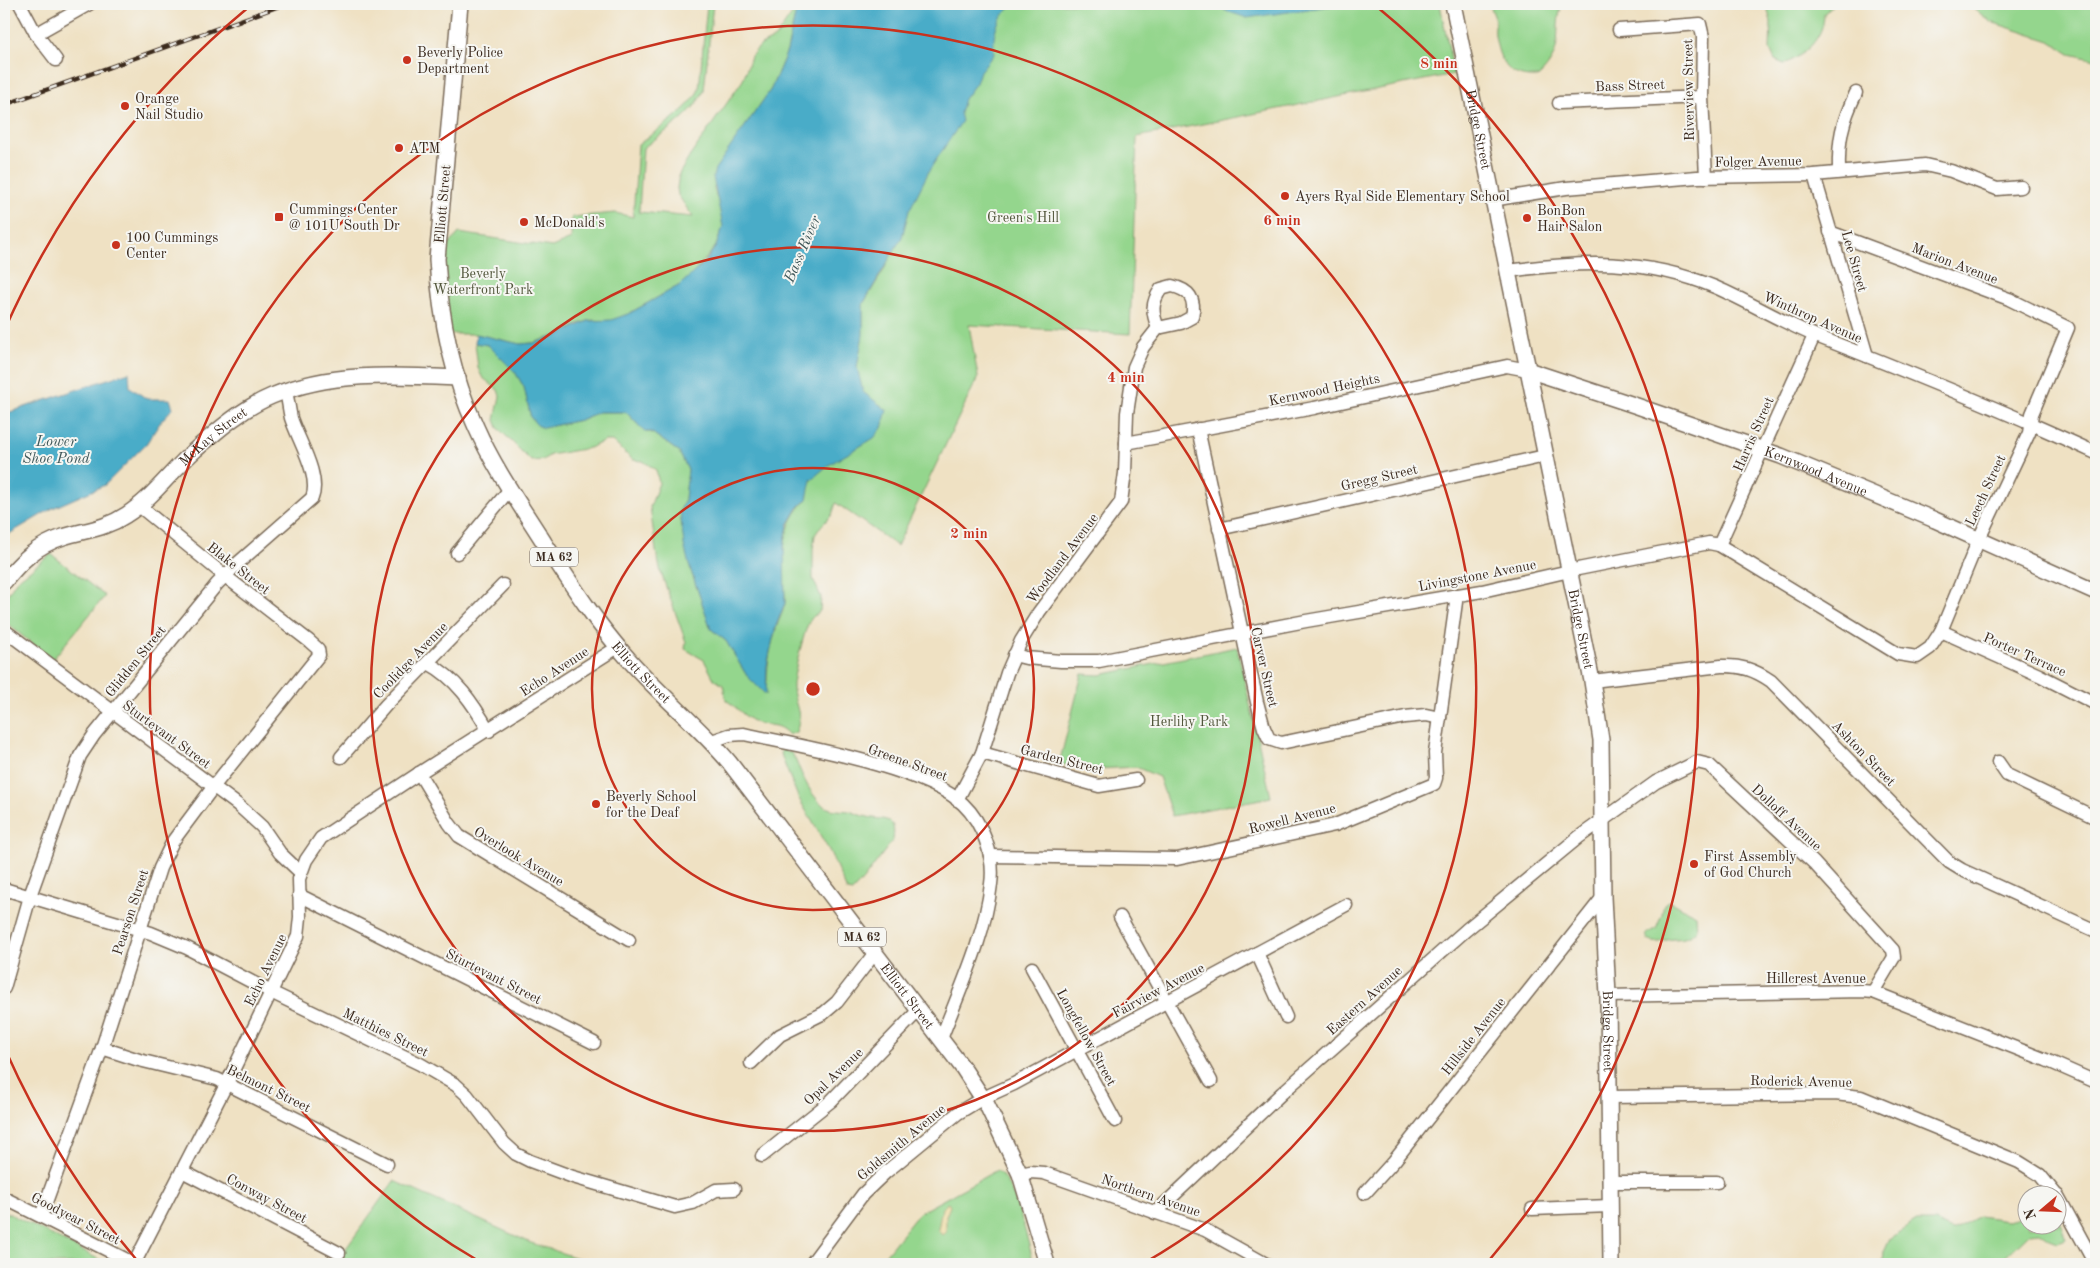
<svg xmlns="http://www.w3.org/2000/svg" width="2100" height="1268" viewBox="0 0 2100 1268" font-family="'Old Standard TT',serif">
<style>
.green{fill:#94d68d;stroke:#688056}
.sand{fill:#eeda9e;stroke:#94825e}
.water{fill:#49acc8;stroke:#426b73}
.lines{fill:none;stroke-linecap:round;stroke-linejoin:round}
.minor-casing{stroke:#7a6a58;stroke-width:15}
.major-casing{stroke:#7a6a58;stroke-width:18}
.minor{stroke:#fff;stroke-width:12}
.major{stroke:#fff;stroke-width:15}
.rail-casing{stroke:#3b2a1e;stroke-width:4.5}
.rail{stroke:#f6f6f2;stroke-width:2.5;stroke-dasharray:8;stroke-linecap:butt}
.ring{fill:none;stroke:#c8321e;stroke-width:2.5}
.poi-dot{fill:#c8321e;stroke:#f6f6f2;stroke-width:2}
.labels{text-anchor:middle;stroke-width:4;stroke-linejoin:round;paint-order:stroke}
.shield{fill:#f6f6f2;stroke:#73675e;stroke-width:1}
.shield-label{font-size:12px;font-weight:bold;fill:#3b2a1e}
.poi-label{font-size:14px;fill:#3b2a1e;stroke:#f6f6f2;text-anchor:start}
.street-label{font-size:14px;fill:#3b2a1e;stroke:#f6f6f2}
.park-label{font-size:14px;fill:#51553a;stroke:#f6f6f2}
.water-label{font-size:15px;font-style:italic;fill:#40585a;stroke:#f6f6f2}
.centre{fill:#c8321e;stroke:#f6f6f2;stroke-width:2.5}
.ring-label{font-size:15px;text-anchor:middle;font-weight:bold;fill:#c8321e;stroke:#f6f6f2;stroke-width:4;stroke-linejoin:round;paint-order:stroke}
</style>
<rect width="100%" height="100%" fill="#f6f6f2"/>
<filter id="ink" filterUnits="userSpaceOnUse"><feTurbulence type="fractalNoise" baseFrequency=".02" numOctaves="2"/><feDisplacementMap in="SourceGraphic" scale="10" xChannelSelector="R" yChannelSelector="G"/><feConvolveMatrix kernelMatrix="1 2 1 2 8 2 1 2 1" color-interpolation-filters="sRGB"/></filter>
<filter id="wash" filterUnits="userSpaceOnUse"><feTurbulence type="fractalNoise" baseFrequency=".0096" numOctaves="4" result="noise"/><feDisplacementMap in="SourceGraphic" scale="20" xChannelSelector="R" yChannelSelector="G"/><feGaussianBlur stdDeviation="1.12" result="paint"/><feColorMatrix in="noise" values="0 0 0 0 0 0 0 0 0 0 0 0 0 0 0 0 0 1.4 0 .05"/><feComposite in="paint" operator="in"/></filter>
<g filter="url(#wash)">
<rect width="100%" height="100%" fill="#efe1c3"/>
<g class="green">
<path d="M707,4H713L704,90C694,115 664,132 643,148L639,212L693,217L678,195L677,188L679,174L690,156L743,80L751,56L761,45L775,38L797,7L787,51L771,89L716,169L714,189L720,207L723,226L716,246L693,274L680,285L628,314L611,321L592,320L578,324L567,332L533,343L520,344L476,334H447L437,259L459,233L552,247L571,239L572,217L615,213L633,217L638,145C656,130 690,110 699,89Z"/>
<path d="M1002,4H1440L1454,74L1137,137L1130,334L969,325L978,377L897,546L836,503L832,515L821,526L815,535L813,549V579L821,597L820,611C816,614 811,618 809,622C804,632 793,675 793,686C793,705 804,713 796,732L789,735C776,720 766,729 751,720C742,714 735,706 726,700L723,685L714,679L704,660L685,649L686,642L661,573L656,551L650,507L659,483L656,470L643,461L633,460L612,441H605L589,448L550,455L543,460L531,461L498,428L495,420L500,396L498,390L482,377L478,368L475,343L488,345L515,372L524,387L531,418L543,428L580,420L599,412H626L645,432H651L679,452L688,470L685,499L680,512L689,565L711,629L726,641L747,676L767,682C767,663 771,644 777,626C779,619 783,612 785,604C786,598 784,591 784,585C783,551 781,526 807,499L803,479L863,325V304L884,270L952,97Z"/>
<path d="M1490,4H1562C1552,35 1567,49 1538,77C1509,79 1499,63 1495,35C1494,30 1496,24 1495,19C1494,14 1491,10 1490,4Z"/>
<path d="M1766,4H1833L1824,14C1824,38 1805,55 1784,64L1775,60L1770,49L1771,22Z"/>
<polygon points="1968,4 2096,4 2096,60 2070,54 2050,41 1991,22"/>
<polygon points="51,554 105,596 52,660 4,621 4,600 16,581"/>
<polygon points="1237,647 1271,797 1172,816 1159,777 1136,767 1096,769 1059,764 1082,674 1100,675"/>
<path d="M783,749L792,753C801,770 807,792 823,805C830,811 841,810 849,811C856,813 862,816 868,817C884,821 897,815 893,840L863,880L852,892L847,891L830,852L798,797L782,758L781,752Z"/>
<path d="M1668,901L1696,915L1697,930C1683,942 1682,937 1667,940C1659,942 1655,944 1648,940L1646,934L1656,929L1662,915L1664,904Z"/>
<path d="M997,1170C1016,1186 1027,1239 1034,1264H878L919,1213Z"/>
<polygon points="394,1181 531,1243 596,1264 335,1264"/>
<polygon points="2027,1201 2028,1226 2058,1226 2058,1219 2066,1239 2058,1242 2050,1239 2040,1232 2029,1233 1997,1264 1883,1264 1884,1251 1890,1238 1915,1222 1934,1222 1952,1230 1979,1216 2007,1220 2016,1218"/>
<polygon points="4,1211 108,1264 4,1264"/>
</g>
<polygon class="sand" points="948,1203 950,1206 946,1216 946,1232 942,1235 938,1230 942,1208"/>
<g class="water">
<path d="M796,4H1014C1010,9 1006,11 1003,15C994,26 993,41 994,54L980,71L976,83L964,99L960,113L962,121L930,169L909,211L902,237L863,304V335L857,367L863,392L887,410L882,428L874,438L827,466L811,480L807,499L798,508L788,525L784,546L785,603L776,626L770,652L767,666L766,695L747,676L726,641L711,629L689,565L684,545L680,512L685,499L688,470L679,452L651,432H645L626,412H599L580,420L543,428L537,425L531,418L524,387L515,372L488,345L475,343L476,334L520,344L533,343L554,337L588,321L611,320L628,314L680,285L705,262L716,246L723,227L713,177L715,169L771,89L787,51L797,7Z"/>
<polygon points="1215,4 1344,4 1247,18 1226,11"/>
<path d="M129,372L130,387L147,399H170L173,408L162,420L146,444L105,485L53,508L4,537V465C7,459 4,424 4,414Z"/>
</g>
</g>
<g filter="url(#ink)">
<g class="lines">
<defs>
<g id="minor">
<polyline points="20,4 36,34 56,60"/>
<polyline points="1619,30 1700,24 1703,37 1702,97 1706,177"/>
<polyline points="36,34 89,4"/>
<polyline points="1559,103 1702,97"/>
<path d="M1839,172C1838,140 1842,122 1856,93"/>
<polyline points="1814,175 1867,356"/>
<polyline points="1492,200 1566,188 1697,177 1814,175 1925,165 1951,171 1997,189 2021,187"/>
<path d="M1507,271C1581,261 1644,258 1715,287C1752,303 1786,325 1824,339C1916,375 2007,412 2096,453"/>
<path d="M1172,286C1190,290 1196,299 1192,317L1181,323L1158,328C1152,313 1151,303 1161,289Z"/>
<polyline points="1198,429 1257,702 1264,728 1269,739 1281,743 1405,717 1426,715 1440,718"/>
<polyline points="1126,443 1314,408 1507,366 1528,370"/>
<polyline points="1219,529 1545,456"/>
<polyline points="1719,545 1814,336"/>
<polyline points="457,553 510,489"/>
<polyline points="4,630 238,805 262,827 280,853 301,873"/>
<polyline points="1941,631 2039,675 2096,704"/>
<polyline points="1014,655 1026,658 1061,661 1099,661 1306,621 1482,591 1578,569 1709,543 1719,545 1898,654 1917,657 1930,648 1941,631 1979,539 2029,433 2032,414 2068,328 2009,299 1830,232"/>
<path d="M428,663C456,678 473,703 489,731"/>
<path d="M1592,681L1721,666C1741,665 1755,670 1771,681L1949,862L1962,870L2096,931"/>
<path d="M712,741L729,735L744,734C799,746 924,767 963,804C983,823 995,857 991,884C985,937 960,989 941,1039"/>
<polyline points="982,753 1099,786 1136,780"/>
<polyline points="341,757 386,705 503,585"/>
<polyline points="1998,762 2007,775 2096,818"/>
<polyline points="419,773 449,823 459,836 629,940"/>
<polyline points="957,800 982,753 1007,673 1021,641 1039,612 1121,502 1125,473 1127,413 1134,367 1143,347 1158,328"/>
<polyline points="990,856 1177,859 1335,825 1434,784 1436,778 1435,753 1457,595"/>
<polyline points="4,889 151,933 187,948 277,995 420,1064 456,1085 467,1095 504,1143 516,1154 530,1161 573,1177 675,1207 693,1203 716,1190 734,1189"/>
<polyline points="299,895 594,1043"/>
<polyline points="1120,917 1211,1081"/>
<polyline points="1257,953 1286,1017"/>
<polyline points="1032,968 1115,1121"/>
<path d="M4,988L31,893L80,756L94,735L217,584L238,563L312,498C321,476 298,440 291,418C289,409 288,400 286,391"/>
<polyline points="1608,996 1862,991 1873,992 2046,1060 2096,1082"/>
<polyline points="102,1048 139,1060 217,1079 387,1164"/>
<polyline points="751,1063 780,1035 824,1013 837,1002 874,954"/>
<polyline points="1608,1097 1835,1094 1861,1097 2019,1162 2040,1175 2057,1196"/>
<polyline points="762,1156 831,1101 918,1011"/>
<polyline points="182,1171 339,1253"/>
<polyline points="1020,1174 1030,1172 1044,1173 1205,1230 1266,1264"/>
<polyline points="1609,1182 1717,1182"/>
<polyline points="1365,1193 1394,1161 1603,897"/>
<polyline points="2058,1196 2095,1264"/>
<polyline points="4,1198 135,1264"/>
<polyline points="1532,1209 1610,1206"/>
<polyline points="1155,1213 1282,1093 1466,930 1579,837 1656,782 1697,762 1709,765 1814,863 1893,950 1894,957 1873,992"/>
<polyline points="41,1216 102,1048 160,868 173,841 217,782 319,655 318,649 309,641 225,576 138,505"/>
<polyline points="134,1264 227,1083 298,936 300,917 299,879 306,860 321,838 424,770 618,647"/>
<polyline points="811,1264 863,1194 886,1172 958,1113 983,1098 1014,1084 1346,905"/>
</g>
<g id="major">
<path id="s1" d="M460,4L437,259C440,315 452,375 476,427C494,468 521,506 545,544C570,582 594,620 624,654C657,693 697,724 729,762L963,1068L987,1105L1020,1174L1047,1264"/>
<path id="s2" d="M1453,4L1592,681L1601,740L1603,897L1608,996L1611,1264"/>
<path id="s3" d="M1528,370L1637,406L1781,456L1935,520L2096,592"/>
<path id="s4" d="M4,582C20,562 37,545 63,537C85,530 105,529 126,515C153,498 171,471 195,450C218,430 243,408 272,396C330,371 396,375 458,378"/>
</g>
</defs>
<use href="#minor" class="minor-casing"/>
<use href="#major" class="major-casing"/>
<use href="#minor" class="minor"/>
<use href="#major" class="major"/>
<defs>
<polyline id="rail" points="4,105 285,4"/>
</defs>
<use href="#rail" class="rail-casing"/>
<use href="#rail" class="rail"/>
</g>
</g>
<g class="ring">
<circle cx="813" cy="689" r="221"/>
<circle cx="813" cy="689" r="442"/>
<path d="M482 1263A663 663 0 1 1 1144 1263"/>
<path d="M140 1264A885 885 0 0 1 5 1049M5 329A885 885 0 0 1 250 6M1376 6A885 885 0 0 1 1486 1264"/>
</g>
<g class="poi-dot">
<circle cx="407" cy="60" r="5"/>
<circle cx="125" cy="106" r="5"/>
<circle cx="399" cy="148" r="5"/>
<circle cx="1285" cy="196" r="5"/>
<rect x="274" y="212" width="10" height="10" rx="2.5"/>
<circle cx="1527" cy="218" r="5"/>
<circle cx="524" cy="222" r="5"/>
<circle cx="116" cy="245" r="5"/>
<circle cx="596" cy="804" r="5"/>
<circle cx="1694" cy="864" r="5"/>
</g>
<g class="labels">
<g class="shield">
<rect x="530" y="547.5" width="48" height="19" rx="4"/>
<rect x="838" y="927.5" width="48" height="19" rx="4"/>
</g>
<g class="shield-label">
<text x="554" y="561">MA 62</text>
<text x="862" y="941">MA 62</text>
</g>
<g class="poi-label">
<text x="417" y="57">Beverly Police<tspan x="417" dy="16">Department</tspan></text>
<text x="135" y="103">Orange<tspan x="135" dy="16">Nail Studio</tspan></text>
<text x="409" y="153">ATM</text>
<text x="1295" y="201">Ayers Ryal Side Elementary School</text>
<text x="289" y="214">Cummings Center<tspan x="289" dy="16">@ 101U South Dr</tspan></text>
<text x="1537" y="215">BonBon<tspan x="1537" dy="16">Hair Salon</tspan></text>
<text x="534" y="227">McDonald's</text>
<text x="126" y="242">100 Cummings<tspan x="126" dy="16">Center</tspan></text>
<text x="606" y="801">Beverly School<tspan x="606" dy="16">for the Deaf</tspan></text>
<text x="1704" y="861">First Assembly<tspan x="1704" dy="16">of God Church</tspan></text>
</g>
<g class="street-label">
<text transform="translate(1630 85) rotate(-2)" y="5">Bass Street</text>
<text transform="translate(1688 90) rotate(-91)" y="5">Riverview Street</text>
<text dy="5" stroke="none"><textPath href="#s2" startOffset="128">Bridge Street</textPath></text>
<text transform="translate(1758 161) rotate(-1)" y="5">Folger Avenue</text>
<text transform="translate(442 204) rotate(-85)" y="5">Elliott Street</text>
<text transform="translate(1855 261) rotate(74)" y="5">Lee Street</text>
<text transform="translate(1955 263) rotate(21)" y="5">Marion Avenue</text>
<text transform="translate(1813 317) rotate(24)" y="5">Winthrop Avenue</text>
<text transform="translate(1324 389) rotate(-12)" y="5">Kernwood Heights</text>
<text transform="translate(1753 434) rotate(-66)" y="5">Harris Street</text>
<text dy="5" stroke="none"><textPath href="#s4" startOffset="260">McKay Street</textPath></text>
<text dy="5" stroke="none"><textPath href="#s3" startOffset="305">Kernwood Avenue</textPath></text>
<text transform="translate(1379 477) rotate(-13)" y="5">Gregg Street</text>
<text transform="translate(1985 490) rotate(-65)" y="5">Leech Street</text>
<text transform="translate(1062 558) rotate(-53)" y="5">Woodland Avenue</text>
<text transform="translate(239 568) rotate(38)" y="5">Blake Street</text>
<text transform="translate(1477 575) rotate(-11)" y="5">Livingstone Avenue</text>
<text dy="5" stroke="none"><textPath href="#s2" startOffset="638">Bridge Street</textPath></text>
<text transform="translate(2025 654) rotate(24)" y="5">Porter Terrace</text>
<text transform="translate(410 660) rotate(-46)" y="5">Coolidge Avenue</text>
<text transform="translate(135 661) rotate(-51)" y="5">Glidden Street</text>
<text transform="translate(1265 667) rotate(77)" y="5">Carver Street</text>
<text transform="translate(554 671) rotate(-33)" y="5">Echo Avenue</text>
<text dy="5" stroke="none"><textPath href="#s1" startOffset="726">Elliott Street</textPath></text>
<text transform="translate(167 734) rotate(36)" y="5">Sturtevant Street</text>
<text transform="translate(1864 753) rotate(46)" y="5">Ashton Street</text>
<text transform="translate(1062 759) rotate(14)" y="5">Garden Street</text>
<text transform="translate(908 762) rotate(20)" y="5">Greene Street</text>
<text transform="translate(1787 817) rotate(43)" y="5">Dolloff Avenue</text>
<text transform="translate(1292 818) rotate(-14)" y="5">Rowell Avenue</text>
<text transform="translate(519 856) rotate(31)" y="5">Overlook Avenue</text>
<text transform="translate(130 912) rotate(-72)" y="5">Pearson Street</text>
<text transform="translate(265 970) rotate(-64)" y="5">Echo Avenue</text>
<text transform="translate(494 976) rotate(27)" y="5">Sturtevant Street</text>
<text x="1816" y="983">Hillcrest Avenue</text>
<text transform="translate(1158 990) rotate(-28)" y="5">Fairview Avenue</text>
<text dy="5" stroke="none"><textPath href="#s1" startOffset="1146">Elliott Street</textPath></text>
<text transform="translate(1364 1000) rotate(-42)" y="5">Eastern Avenue</text>
<text dy="5" stroke="none"><textPath href="#s2" startOffset="1042">Bridge Street</textPath></text>
<text transform="translate(386 1032) rotate(26)" y="5">Matthies Street</text>
<text transform="translate(1473 1036) rotate(-52)" y="5">Hillside Avenue</text>
<text transform="translate(1087 1037) rotate(61)" y="5">Longfellow Street</text>
<text transform="translate(833 1076) rotate(-44)" y="5">Opal Avenue</text>
<text transform="translate(1801 1081) rotate(1)" y="5">Roderick Avenue</text>
<text transform="translate(269 1088) rotate(26)" y="5">Belmont Street</text>
<text transform="translate(901 1142) rotate(-40)" y="5">Goldsmith Avenue</text>
<text transform="translate(1151 1195) rotate(19)" y="5">Northern Avenue</text>
<text transform="translate(267 1198) rotate(28)" y="5">Conway Street</text>
<text transform="translate(76 1218) rotate(27)" y="5">Goodyear Street</text>
</g>
<g class="park-label">
<text x="1023" y="222">Green's Hill</text>
<text x="483" y="278">Beverly<tspan x="483" dy="16">Waterfront Park</tspan></text>
<text x="1189" y="726">Herlihy Park</text>
</g>
<g class="water-label">
<text transform="translate(802 249) rotate(-67)" y="5">Bass River</text>
<text x="56" y="446">Lower<tspan x="56" dy="17">Shoe Pond</tspan></text>
</g>
</g>
<circle cx="813" cy="689" r="8" class="centre"/>
<g class="ring-label">
<text x="1439" y="68">8 min</text>
<text x="1282" y="225">6 min</text>
<text x="1126" y="382">4 min</text>
<text x="969" y="538">2 min</text>
</g>
<rect width="2100" height="1268" fill="none" stroke="#f6f6f2" stroke-width="20"/>
<g transform="translate(2042 1210) rotate(251)"><circle r="24" fill="#f6f6f2" stroke="#aba49d"/>
<path d="M0-4L9 19L0 12L-9 19Z" fill="#c8321e"/>
<text y="-8" font-size="14" font-weight="bold" text-anchor="middle" fill="#3b2a1e">N</text>
</g>
</svg>
